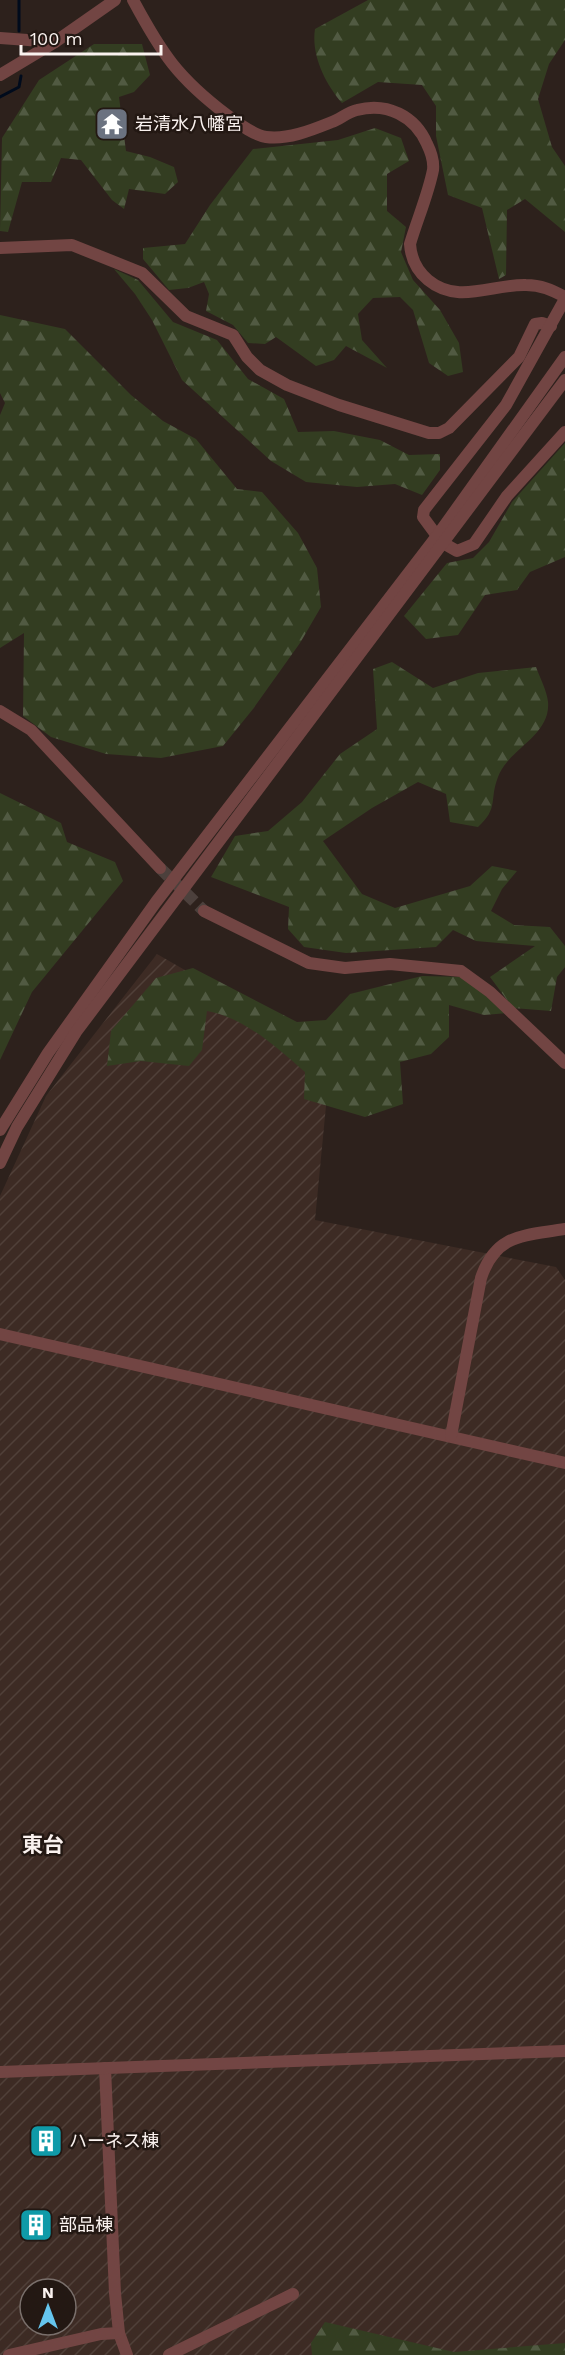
<svg xmlns="http://www.w3.org/2000/svg" width="565" height="2355" viewBox="0 0 565 2355" font-family="'Work Sans','Noto Sans JP',sans-serif">
<style>
.industrial{fill:url(#industrial-furrows);fill-rule:evenodd}
.forest{fill:url(#forest-firs)}
.lines{fill:none;stroke-linecap:round;stroke-linejoin:round}
.stream{stroke:#000b1c;stroke-width:3}
.minor-tunnel{stroke:#4c403c;stroke-width:12;stroke-dasharray:12 6;stroke-linecap:butt}
.minor{stroke:#724543;stroke-width:12}
.labels{text-anchor:middle;stroke-width:5;stroke-linejoin:round;paint-order:stroke}
.poi-label{font-size:18px;fill:#faf2ef;stroke:#231813;text-anchor:start}
.quarter-label{font-size:21px;font-weight:bold;fill:#faf2ef;stroke:#231813}
</style>
<defs>
<pattern id="industrial-furrows" width="10" height="10" patternUnits="userSpaceOnUse" patternTransform="scale(1.5)"><rect width="10" height="10" fill="#3d2b24"/><path d="M-1 1l2-2M0 10L10 0M9 11l2-2" fill="none" stroke="#504039"/></pattern>
<pattern id="forest-firs" width="22" height="20" patternUnits="userSpaceOnUse" patternTransform="scale(1.5)"><rect width="22" height="20" fill="#333d21"/><path d="M5 1l3.5 6h-7zM16 11l3.5 6h-7z" fill="#515a42"/></pattern>
</defs>
<rect width="100%" height="100%" fill="#2d211c"/>
<path class="industrial" d="M157,954L331,1054L315,1220L556,1267L565,1280V2355H0V1196L46,1096ZM30,2289H66V2325H30Z"/>
<g class="forest">
<path d="M368,0H565V40L549,64L538,99L552,147L565,166V232L525,199L507,210L506,275L499,279L482,208L448,195L436,136V106L422,85L378,82L342,103C325,83 311,55 315,29Z"/>
<polygon points="94,44 142,44 150,75 134,92 119,97 126,151 150,157 174,167 178,182 165,194 129,189 124,209 112,200 81,160 61,158 51,182 22,182 8,232 0,231 2,138 39,80"/>
<polygon points="375,128 401,138 409,161 387,174 387,211 406,227 401,252 413,280 440,310 459,343 463,372 448,376 429,363 413,310 400,297 373,298 358,314 362,340 387,368 346,346 334,360 316,366 276,337 265,344 248,343 233,325 206,311 209,294 204,282 188,288 169,290 143,259 143,248 185,244 210,205 253,149 338,140"/>
<polygon points="114,269 138,280 173,322 217,340 248,379 284,399 298,432 334,431 380,440 409,455 440,454 440,470 422,495 395,484 357,487 306,482 271,461 182,380 152,320 135,294"/>
<polygon points="0,315 65,329 131,395 163,421 196,439 237,489 262,492 298,533 317,568 321,607 300,643 253,709 223,746 161,758 106,754 51,737 23,716 24,633 0,648 0,415 5,403 0,393"/>
<polygon points="565,443 565,557 530,572 517,590 485,595 458,635 426,639 404,616 447,563 473,558 489,542 512,502"/>
<path d="M392,662L433,688L478,673L536,667C540,678 547,691 548,702C551,736 508,749 498,777C489,800 499,808 478,827L450,822L446,794L418,782L372,808L323,841L362,894L395,908L470,886L492,866L517,871L502,889L491,911L514,925L550,927L565,946V967L557,977L551,1011L513,1008L490,977L535,946L476,941L453,930L436,947L346,953L304,947L288,929L289,907L211,877L235,836L268,831L302,802L340,754L377,729L373,669Z"/>
<polygon points="0,793 61,823 67,842 115,862 123,881 32,992 0,1060"/>
<path d="M193,968L297,1022L326,1020L350,994L422,976L467,977L508,1013L484,1015L449,1005V1037L431,1054L400,1062L403,1104L365,1117L304,1099L305,1072C276,1047 245,1018 207,1011L202,1050L189,1066L141,1061L107,1066L111,1031L156,978Z"/>
<polygon points="325,2322 454,2352 565,2343 565,2355 312,2355 311,2343"/>
</g>
<g class="lines">
<g class="stream">
<polyline points="19,0 19,31"/>
<polyline points="0,97 19,87 21,76"/>
</g>
<polyline class="minor-tunnel" points="160,868 204,911"/>
<g class="minor">
<path d="M133,0C162,54 178,78 227,115C238,123 253,135 266,137C288,140 312,130 332,122C340,119 348,112 357,110C387,102 415,116 427,144C431,152 434,161 433,170C428,195 417,220 410,244C411,259 416,270 428,280C458,305 492,284 526,285C541,285 552,290 565,297"/>
<polyline points="0,38 55,42"/>
<polyline points="0,75 55,42 115,0"/>
<polyline points="0,248 72,245 142,273 186,316 233,335 247,357 260,370 287,385 339,405 429,433 439,433 449,428 519,357 535,324 542,323 551,326"/>
<polyline points="437,536 423,517 424,510 506,405 565,299"/>
<polyline points="443,543 457,551 474,544 507,496 565,432"/>
<polyline points="0,711 31,730 160,868"/>
<polyline points="204,911 309,963 345,968 390,964 461,971 490,992 565,1063"/>
<polyline points="0,1130 48,1053 156,902 437,536 565,357"/>
<polyline points="0,1163 17,1127 76,1032 565,380"/>
<polyline points="0,1334 565,1463"/>
<path d="M451,1436L481,1278C496,1233 524,1236 565,1229"/>
<polyline points="105,2068 115,2293 119,2333 127,2355"/>
<polyline points="0,2072 565,2051"/>
<polyline points="9,2355 101,2334 119,2333"/>
<polyline points="169,2355 293,2294"/>
</g>
</g>
<defs>
<symbol id="temple-square" viewBox="-11 -11 22 22"><rect x="-9" y="-9" width="18" height="18" rx="4" fill="#6b7280" stroke="#231813"/><path d="M0-6L5-2H3V0L6.5 2.5H4V6H1.5V3h-3V6H-4V2.5H-6.5L-3 0V-2H-5Z" fill="#fff"/></symbol>
<symbol id="building-square" viewBox="-11 -11 22 22"><rect x="-9" y="-9" width="18" height="18" rx="4" fill="#0f9aa8" stroke="#231813"/><path d="M-4-6H4V6H1V3H-1V6H-4ZM-2.5-4.3h1.7v1.8h-1.7ZM.8-4.3h1.7v1.8H.8ZM-2.5-1h1.7V.8h-1.7ZM.8-1h1.7V.8H.8Z" fill="#fff"/></symbol>
</defs>
<g fill-rule="evenodd">
<use href="#temple-square" x="93" y="105" width="38" height="38"/>
<use href="#building-square" x="27" y="2122" width="38" height="38"/>
<use href="#building-square" x="17" y="2206" width="38" height="38"/>
</g>
<g class="labels">
<g class="poi-label">
<text x="135" y="130">岩清水八幡宮</text>
<text x="69" y="2147">ハーネス棟</text>
<text x="59" y="2231">部品棟</text>
</g>
<g class="quarter-label">
<text x="43" y="1852">東台</text>
</g>
</g>
<g transform="translate(48 2307)"><circle r="28" fill="#231813" stroke="#796f6b" stroke-width="1.5"/>
<path d="M0-4.5L10 22L0 15L-10 22Z" fill="#65c5ee"/>
<text y="-9" font-size="16" font-weight="bold" text-anchor="middle" fill="#faf2ef">N</text>
</g>
<path d="M21 45v9h140v-9" fill="none" stroke="#faf2ef" stroke-width="3"/>
<text x="30" y="45" font-size="18" fill="#faf2ef" stroke="#231813" stroke-width="4.5" paint-order="stroke">100 m</text>
</svg>
